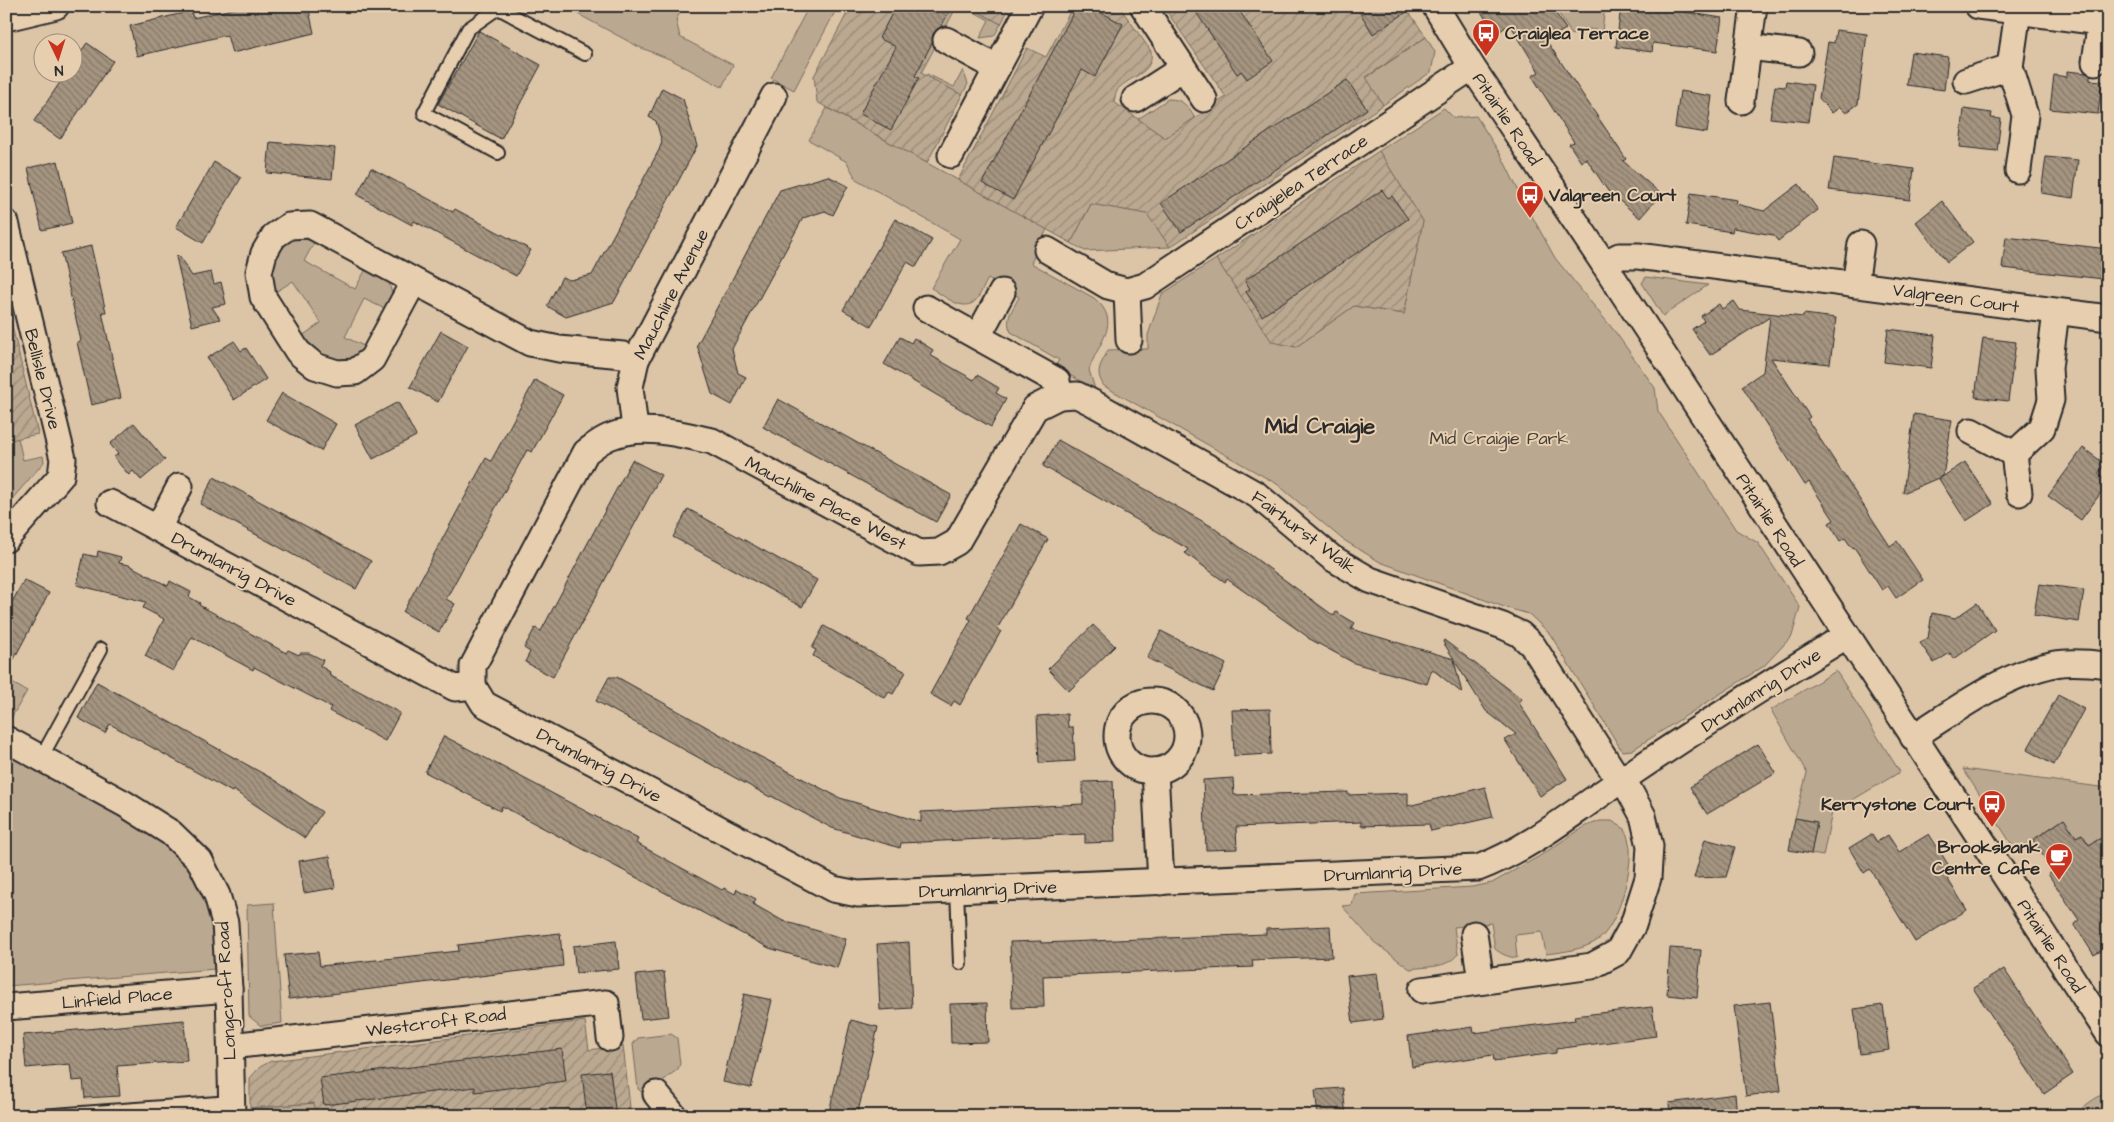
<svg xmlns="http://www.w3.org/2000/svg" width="2114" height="1122" viewBox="0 0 2114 1122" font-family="'Architects Daughter',sans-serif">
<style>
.green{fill:#bba890;stroke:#736a5e}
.garden{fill:url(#garden-furrows);stroke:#736a5e}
.building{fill:url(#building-back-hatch);stroke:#2b2b2b}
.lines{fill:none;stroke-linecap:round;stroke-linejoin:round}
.service-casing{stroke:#2b2b2b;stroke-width:16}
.minor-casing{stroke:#2b2b2b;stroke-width:29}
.service{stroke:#e7ceaf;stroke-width:12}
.minor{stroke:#e7ceaf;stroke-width:25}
.labels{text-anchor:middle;stroke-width:4;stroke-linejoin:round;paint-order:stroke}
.poi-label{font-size:18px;font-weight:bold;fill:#2b2b2b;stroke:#e7ceaf;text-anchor:start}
.street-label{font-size:18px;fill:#2b2b2b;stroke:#e7ceaf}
.park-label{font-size:18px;fill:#413e3a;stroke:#e7ceaf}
.district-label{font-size:22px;font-weight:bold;fill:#2b2b2b;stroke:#e7ceaf}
</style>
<defs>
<pattern id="garden-furrows" width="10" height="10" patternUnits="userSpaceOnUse" patternTransform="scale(1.25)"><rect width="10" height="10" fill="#bba890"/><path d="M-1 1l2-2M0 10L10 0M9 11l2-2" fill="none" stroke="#988976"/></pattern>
<pattern id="building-back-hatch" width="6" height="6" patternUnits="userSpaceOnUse" patternTransform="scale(1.25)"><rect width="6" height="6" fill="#a49480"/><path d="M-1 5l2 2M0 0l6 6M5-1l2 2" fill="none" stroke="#867969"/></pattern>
</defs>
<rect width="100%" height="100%" fill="#dcc4a7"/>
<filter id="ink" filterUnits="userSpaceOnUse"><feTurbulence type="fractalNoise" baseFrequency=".02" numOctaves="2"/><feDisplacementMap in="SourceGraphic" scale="10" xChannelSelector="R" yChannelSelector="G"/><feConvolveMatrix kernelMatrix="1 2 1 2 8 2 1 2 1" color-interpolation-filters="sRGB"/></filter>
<g filter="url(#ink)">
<g class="green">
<polygon points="563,6 676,6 682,9 676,20 680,37 733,65 722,87 672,60 639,47"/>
<polygon points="809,6 838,6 794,90 771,78"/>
<polygon points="963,6 968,6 1001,24 994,36 980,38 989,20"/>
<polygon points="1554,6 1605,6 1602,31 1584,28 1572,35"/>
<polygon points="1426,37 1435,52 1431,72 1383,105 1366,78"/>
<polygon points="963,70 968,84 962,95 926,76 927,74 954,87"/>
<path d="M1168,99C1184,99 1187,106 1195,118L1165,138L1138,119Z"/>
<path d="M827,108L1047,229L1031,263L1094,298C1124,323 1097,343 1089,370L1095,389L1055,367L1059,360L1011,332C1004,318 1013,310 1019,297L988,279C984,285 981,294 976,300C964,314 943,295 931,288L960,239L856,179L847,162L809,140Z"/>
<path d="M1444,108L1454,118L1476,116L1502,157L1522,198L1555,258L1616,333L1655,388L1658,411L1736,530L1758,543L1800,607L1792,636L1764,666L1632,750L1622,751L1550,634L1529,614L1507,608L1380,562L1342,539L1277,484L1104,386C1094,371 1101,365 1108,350L1148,349V335L1162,294L1216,259L1273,342L1296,347L1354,306L1404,314L1423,221L1379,151Z"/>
<polygon points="1091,204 1148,214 1170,247 1085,251 1071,243"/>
<path d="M298,238L315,241L304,261L355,289L366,269L389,281L392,295L385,309L364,299L345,337L366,347L349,362L326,360L302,336L321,323L293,281L274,293C270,271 274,246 298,238Z"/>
<polygon points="1646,277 1708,285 1663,316 1642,283"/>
<polygon points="18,438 23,460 43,456 44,462 6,506 6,441"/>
<polygon points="1836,671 1900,772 1832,812 1823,856 1811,854 1817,822 1795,818 1807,773 1771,710"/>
<polygon points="6,680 27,691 10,720 6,718"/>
<path d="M6,751C34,766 62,782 90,797C137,823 185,845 206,898C214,920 214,946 215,969L6,986Z"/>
<polygon points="1963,769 2108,788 2108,834 2089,845 2082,834 2076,837 2064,819 2016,851"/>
<path d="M1600,821H1612L1625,829C1627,835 1629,841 1630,848C1632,872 1618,926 1598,940C1583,950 1562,952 1546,954L1542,932L1515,935L1517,958C1508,957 1503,955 1495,949L1491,923L1454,927L1458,954C1446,969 1428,966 1410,969L1374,942L1342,906L1352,905L1355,894L1472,887L1492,883L1538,857L1584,827Z"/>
<polygon points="274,903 282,1023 261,1026 249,1016 247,905"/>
<polygon points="671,1034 677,1038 680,1064 678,1069 651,1090 643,1093 638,1089 633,1044 638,1038"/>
<path d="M2108,1091V1116H2076C2081,1106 2098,1097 2108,1091Z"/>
<polygon points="315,1103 337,1112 337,1116 251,1116 250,1108"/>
</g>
<g class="garden">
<polygon points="851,6 957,6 921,73 962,95 927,163 817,102 814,76"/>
<polygon points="968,6 1010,6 1001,24"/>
<path d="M1073,6H1119L1151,51C1154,73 1133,75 1120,87C1116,90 1115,97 1114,102L1165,138L1226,97L1163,6H1405L1426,37L1366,77L1383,105L1170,247L1147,214L1091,204L1071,243L958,180L1027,48L1046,57Z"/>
<polygon points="1379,151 1423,221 1404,314 1354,306 1296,347 1272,342 1216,259"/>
<polygon points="6,301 38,434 6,441"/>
<polygon points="585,1021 589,1050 623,1045 631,1116 337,1116 337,1112 316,1113 314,1103 250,1108 250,1078 260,1067 271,1061"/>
</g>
<g class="building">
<polygon points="245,6 308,6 314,33 232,53 227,35 137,56 130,26 191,11 193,18"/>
<polygon points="896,6 952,6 941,27 933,34 932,43 915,76 919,78 891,130 860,114 896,47 879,38"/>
<polygon points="1077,6 1089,6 1123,24 1095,77 1082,70 1013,200 982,183"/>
<polygon points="1192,6 1236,6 1273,61 1247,79 1241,71 1237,74"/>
<polygon points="1356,6 1416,6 1373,34"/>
<polygon points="1477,6 1551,6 1566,29 1546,40 1626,159 1623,161 1661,194 1640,218 1608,191 1586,158 1581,162 1569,144 1574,142 1532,76 1539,72 1510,24 1496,34"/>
<polygon points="1621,6 1648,6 1722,18 1717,51 1653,43 1652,52 1616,47"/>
<polygon points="1836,30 1867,34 1858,104 1846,113 1840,107 1832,113 1819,98 1828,42 1834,43"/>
<polygon points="479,31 541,65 501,139 438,104"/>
<polygon points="87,43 113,61 60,139 34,121 67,72 72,72 72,64"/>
<polygon points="1911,52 1948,57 1944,90 1906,85"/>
<polygon points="2067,71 2086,73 2090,75 2090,80 2102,81 2098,114 2050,109 2054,75 2067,77"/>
<polygon points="1347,80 1367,109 1181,232 1161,203"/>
<polygon points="1786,81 1813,85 1808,122 1770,118 1775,86 1785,87"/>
<polygon points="662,88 683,99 697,146 614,302 566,317 547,306 562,277 570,280 592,275 659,150 662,142 656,121 649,117"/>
<polygon points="1680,91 1712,96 1707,133 1675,128"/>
<polygon points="1964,109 1992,113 1991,118 2001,119 1997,151 1960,147"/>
<polygon points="270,142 335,148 332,179 267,173"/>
<polygon points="2046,157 2078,160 2073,198 2041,193"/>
<polygon points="1834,158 1914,169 1910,200 1829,190"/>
<polygon points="58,161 72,223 42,230 28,168"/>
<polygon points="214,162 241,178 203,243 176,227"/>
<polygon points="371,168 453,212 455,209 531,250 516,276 414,221 412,225 357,195"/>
<polygon points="828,176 848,186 833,215 825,211 803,218 735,343 732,349 738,373 746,377 732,405 712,394 697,345 780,190"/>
<polygon points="1799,184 1818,210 1778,241 1773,235 1733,228 1732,232 1686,225 1691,193 1737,200 1736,204 1764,211"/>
<polygon points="1382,190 1388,198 1392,196 1408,219 1262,316 1246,292 1250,289 1245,280"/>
<polygon points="1942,201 1973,242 1947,262 1916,222"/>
<polygon points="895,219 932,240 916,267 907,262 871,326 843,310"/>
<polygon points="2006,237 2108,249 2104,279 2002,268"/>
<polygon points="91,246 106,312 102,312 121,398 91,405 77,342 81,341 61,253"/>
<polygon points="179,256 192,276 211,272 214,284 221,282 226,304 212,307 220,319 192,326 176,257"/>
<polygon points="1734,301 1740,310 1803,317 1804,314 1836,318 1830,364 1771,358 1810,417 1807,419 1890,546 1897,541 1923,580 1896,598 1888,586 1882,590 1854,547 1852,548 1845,538 1840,541 1829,523 1834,520 1809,482 1805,485 1742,386 1763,372 1770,317 1710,355 1692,329 1704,321 1701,316 1719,304 1722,309"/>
<polygon points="1888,329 1935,335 1931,368 1884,362"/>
<polygon points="441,331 468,346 438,402 410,387"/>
<polygon points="900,337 911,343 914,338 933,350 930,355 974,380 977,375 999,388 996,393 1006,399 991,427 884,364"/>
<polygon points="1983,338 2016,342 2008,401 1975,397"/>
<polygon points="234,341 241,351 246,348 266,379 234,400 207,358"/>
<polygon points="535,380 563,395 532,452 527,450 446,599 455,604 439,632 403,612 486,458 491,461"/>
<polygon points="282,393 336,424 321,451 266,420"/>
<polygon points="778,399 951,495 936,522 763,427"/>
<polygon points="398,402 416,436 373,459 355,425"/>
<polygon points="1914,414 1952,420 1943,476 1903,493"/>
<polygon points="134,423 165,460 141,480 133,471 129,475 121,466 114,457 118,454 110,444"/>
<polygon points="1058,440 1211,526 1334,616 1336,612 1355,623 1351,629 1454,659 1443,642 1444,640 1522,699 1519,703 1567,779 1540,796 1505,740 1516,734 1486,711 1454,660 1462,693 1432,669 1427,684 1354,663 1308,638 1308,637 1227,579 1225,582 1185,553 1188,549 1043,466"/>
<polygon points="2083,448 2105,464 2098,474 2108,483 2081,520 2048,496"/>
<polygon points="632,460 661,475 553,677 525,662 530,652 524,648 535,628 541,631"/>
<polygon points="1965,462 1993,504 1966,521 1939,479"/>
<polygon points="214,477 371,561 356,589 200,504"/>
<polygon points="688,509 817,580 802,607 673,537"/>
<polygon points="1021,524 1048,539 997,629 1001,631 960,705 954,701 951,706 930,694 971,620 968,618"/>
<polygon points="98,551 121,557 119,563 129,565 168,586 170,581 181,587 191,592 189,597 200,603 199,605 286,653 288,650 299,655 300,653 309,653 323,660 320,666 330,672 329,675 400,713 385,741 329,711 331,707 254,667 253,670 192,637 173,671 145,656 164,619 143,608 146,602 77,585 84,554 97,557"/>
<polygon points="24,580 49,593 6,674 6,613"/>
<polygon points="2039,584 2084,590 2079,622 2034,615"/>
<polygon points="1977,603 1995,630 1954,659 1950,653 1934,663 1920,643 1928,638 1932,613 1955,618"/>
<polygon points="1093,625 1115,646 1069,691 1048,669"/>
<polygon points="824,626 906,672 893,694 889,692 885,698 813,656 816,650 812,648"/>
<polygon points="1161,631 1226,664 1213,691 1147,658"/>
<polygon points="609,677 617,677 757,755 840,798 921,822 921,812 1083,804 1083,782 1113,781 1115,842 1085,843 1085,834 901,843 900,848 832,828 771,796 770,797 596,701"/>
<polygon points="97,682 271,778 322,812 305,838 233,790 232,792 110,724 105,733 78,718"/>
<polygon points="2058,695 2084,709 2054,765 2027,750"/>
<polygon points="1270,709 1271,754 1234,756 1232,710"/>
<polygon points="1067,714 1068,727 1073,727 1075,761 1039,763 1037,716"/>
<polygon points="444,736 638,839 636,843 722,890 724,888 735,894 737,889 756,899 753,904 783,921 846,939 837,968 769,948 502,806 500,811 425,772"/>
<polygon points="1758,744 1776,773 1707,814 1690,787"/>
<polygon points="1233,778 1234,795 1348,792 1348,795 1408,793 1408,806 1485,787 1493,817 1431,831 1429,824 1361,826 1361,822 1236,827 1237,849 1206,850 1203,780"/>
<polygon points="1795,818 1817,822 1811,854 1789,850"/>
<polygon points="2064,819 2076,837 2082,834 2089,845 2108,834 2108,947 2094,955 2074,924 2079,920 2048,874 2053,871 2033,840"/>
<polygon points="1872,834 1877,842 1888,835 1899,852 1929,834 1954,874 1947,878 1967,910 1915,942 1870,869 1864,873 1849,848"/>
<polygon points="1705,839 1735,847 1726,877 1694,878"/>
<polygon points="330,856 335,888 304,893 299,861"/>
<polygon points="1330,926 1332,957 1252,960 1253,967 1043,976 1044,1007 1012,1008 1010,942 1041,941 1041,943 1266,934 1266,929"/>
<polygon points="560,933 563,966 289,999 284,955 318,952 320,966 459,951 458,945"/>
<polygon points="616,941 619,969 576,973 573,946"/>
<polygon points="909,942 912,1008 880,1010 877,944"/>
<polygon points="1670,948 1701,950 1697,998 1667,995"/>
<polygon points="2004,969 2073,1074 2044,1094 1973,988"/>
<polygon points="664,972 669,1016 641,1019 636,975"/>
<polygon points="1377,973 1383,1019 1353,1023 1347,976"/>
<polygon points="744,994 772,1000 751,1088 723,1082"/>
<polygon points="1770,1002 1781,1091 1746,1096 1734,1006"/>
<polygon points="987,1003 988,1042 951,1043 950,1004"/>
<polygon points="1883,1005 1889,1050 1860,1054 1854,1009"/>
<polygon points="1652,1007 1656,1036 1556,1049 1556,1053 1494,1061 1493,1055 1412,1067 1408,1036 1473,1027 1474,1033 1575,1020 1574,1016"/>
<polygon points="184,1020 187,1061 117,1066 120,1096 85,1098 83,1080 72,1081 70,1064 26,1068 23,1035"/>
<polygon points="851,1020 878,1027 857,1116 828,1116"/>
<polygon points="562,1049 566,1081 475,1092 475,1087 324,1105 320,1078"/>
<polygon points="610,1071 616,1116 587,1116 582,1074"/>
<polygon points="1343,1088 1346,1116 1318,1116 1315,1090"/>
<polygon points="1735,1094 1737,1116 1670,1116 1669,1103"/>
</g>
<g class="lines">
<defs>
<g id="service">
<polyline points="498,6 498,8 585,54"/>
<polyline points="498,153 424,113 468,29 498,8"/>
<polyline points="41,758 101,649"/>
<polyline points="957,890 960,963"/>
<polyline points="41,1116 231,1102"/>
</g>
<g id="minor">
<polyline points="1143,6 1204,99"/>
<polyline points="1435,6 1472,67 1604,264 2108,1033"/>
<polyline points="1978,6 2100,22"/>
<polyline points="6,18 56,6"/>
<polyline points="946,40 997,68"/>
<polyline points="1748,47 1799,53"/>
<polyline points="2095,62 2103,6"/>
<polyline points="1966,81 2010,67"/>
<polyline points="1135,99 1183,68"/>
<polyline points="1741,101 1754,6"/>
<polyline points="951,155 1030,6"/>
<polyline points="2018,170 2025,115 2010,67 2018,11"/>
<polyline points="6,223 63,459 61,476 6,539"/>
<polyline points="1047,250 1108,286 1127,291 1145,286 1472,67"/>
<polyline points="1604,264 1619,256 1638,256 2108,318"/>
<polyline points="414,281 310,225 289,226 274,236 264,253 259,272 263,297 298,352 315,366 337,373 355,372 372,359 414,281 530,343 559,349 623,355 636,360"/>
<polyline points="1855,285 1861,244"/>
<polyline points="1127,291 1129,340"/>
<polyline points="926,308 1057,381 1059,396 1077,395 1093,403 1257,495 1332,558 1370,580 1503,626 1520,634 1533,646 1613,771 1629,790 1643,816 1650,846 1648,878 1633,925 1618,952 1592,966 1422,990"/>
<polyline points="978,336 1002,292"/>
<polyline points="635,429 630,387 636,360 774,96"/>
<polyline points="1971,431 2014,454 2042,428 2051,400 2049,368 2056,312"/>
<polyline points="2014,454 2019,493"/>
<path d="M110,503L455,688L473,686L484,704L833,889L858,894L1478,868C1529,849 1575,811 1620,781C1694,731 1770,682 1846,636"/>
<polyline points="158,528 180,486"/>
<path d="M473,686V666L586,452C593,447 601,440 609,437C642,423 678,434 712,441L919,553L939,552L957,542L1035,408L1059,396"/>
<circle cx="1152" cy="736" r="35"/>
<path d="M1913,737C1958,709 2001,675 2055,664C2071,661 2091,663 2108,665"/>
<polyline points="6,739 125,804 171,833 200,861 217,895 225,923 229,989 232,1116"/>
<polyline points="1155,771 1161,882"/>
<polyline points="1474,934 1481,981"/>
<polyline points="6,1007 229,989"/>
<polyline points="231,1046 606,1003 610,1038"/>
<polyline points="656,1094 674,1116"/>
</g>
</defs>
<use href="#service" class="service-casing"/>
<use href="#minor" class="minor-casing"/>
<use href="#service" class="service"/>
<use href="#minor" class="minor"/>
</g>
</g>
<defs>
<symbol id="bus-pin" viewBox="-11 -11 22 30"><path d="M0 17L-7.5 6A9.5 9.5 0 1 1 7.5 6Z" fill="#c8321e" stroke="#e7ceaf"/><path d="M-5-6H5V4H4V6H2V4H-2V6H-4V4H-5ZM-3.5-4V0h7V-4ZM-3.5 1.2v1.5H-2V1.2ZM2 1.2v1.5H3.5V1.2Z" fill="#fff"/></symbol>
<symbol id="cafe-pin" viewBox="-11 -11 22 30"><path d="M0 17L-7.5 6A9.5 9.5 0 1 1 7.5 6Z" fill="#c8321e" stroke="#e7ceaf"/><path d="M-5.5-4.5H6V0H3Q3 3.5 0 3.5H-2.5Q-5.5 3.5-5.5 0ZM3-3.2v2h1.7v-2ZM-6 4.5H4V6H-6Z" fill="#fff"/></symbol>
</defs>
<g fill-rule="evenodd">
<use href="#bus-pin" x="1470" y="17" width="32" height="43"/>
<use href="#bus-pin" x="1514" y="179" width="32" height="43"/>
<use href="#bus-pin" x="1976" y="788" width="32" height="43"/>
<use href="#cafe-pin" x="2043" y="841" width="32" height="43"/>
</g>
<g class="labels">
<g class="poi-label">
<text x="1505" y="39">Craiglea Terrace</text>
<text x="1549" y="201">Valgreen Court</text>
<text x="1973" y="810" text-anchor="end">Kerrystone Court</text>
<text x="2040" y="853" text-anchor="end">Brooksbank<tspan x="2040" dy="21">Centre Cafe</tspan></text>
</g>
<g class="street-label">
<text transform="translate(1507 119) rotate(56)" y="6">Pitairlie Road</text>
<text transform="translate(1301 182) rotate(-34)" y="6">Craigielea Terrace</text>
<text transform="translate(671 294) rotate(-63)" y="6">Mauchline Avenue</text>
<text transform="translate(1956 298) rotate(8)" y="6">Valgreen Court</text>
<text transform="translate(43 379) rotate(76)" y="6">Bellisle Drive</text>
<text transform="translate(826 503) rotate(28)" y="6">Mauchline Place West</text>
<text transform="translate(1770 520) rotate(57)" y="6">Pitairlie Road</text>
<text transform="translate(1304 532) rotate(37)" y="6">Fairhurst Walk</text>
<text transform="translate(234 569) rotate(28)" y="6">Drumlanrig Drive</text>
<text transform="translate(1761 690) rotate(-33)" y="6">Drumlanrig Drive</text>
<text transform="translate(599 765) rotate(28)" y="6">Drumlanrig Drive</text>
<text transform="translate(1393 872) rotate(-3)" y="6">Drumlanrig Drive</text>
<text transform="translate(988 889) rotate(-2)" y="6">Drumlanrig Drive</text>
<text transform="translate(2051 946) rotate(57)" y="6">Pitairlie Road</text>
<text transform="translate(226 991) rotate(-93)" y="6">Longcroft Road</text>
<text transform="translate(117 998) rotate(-5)" y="6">Linfield Place</text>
<text transform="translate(436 1022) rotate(-7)" y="6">Westcroft Road</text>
</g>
<g class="park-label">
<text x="1499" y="444">Mid Craigie Park</text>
</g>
<g class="district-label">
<text x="1320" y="433">Mid Craigie</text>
</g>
</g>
<rect width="2114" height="1122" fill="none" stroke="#e7ceaf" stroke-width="25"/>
<rect x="12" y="12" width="2089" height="1097" fill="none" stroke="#2b2b2b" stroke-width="2" filter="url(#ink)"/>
<g transform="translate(58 58) rotate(176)"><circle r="24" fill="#e7ceaf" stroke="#9c8d7a"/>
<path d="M0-4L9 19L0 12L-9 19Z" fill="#c8321e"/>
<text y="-8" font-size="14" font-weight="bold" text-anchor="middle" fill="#2b2b2b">N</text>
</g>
</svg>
